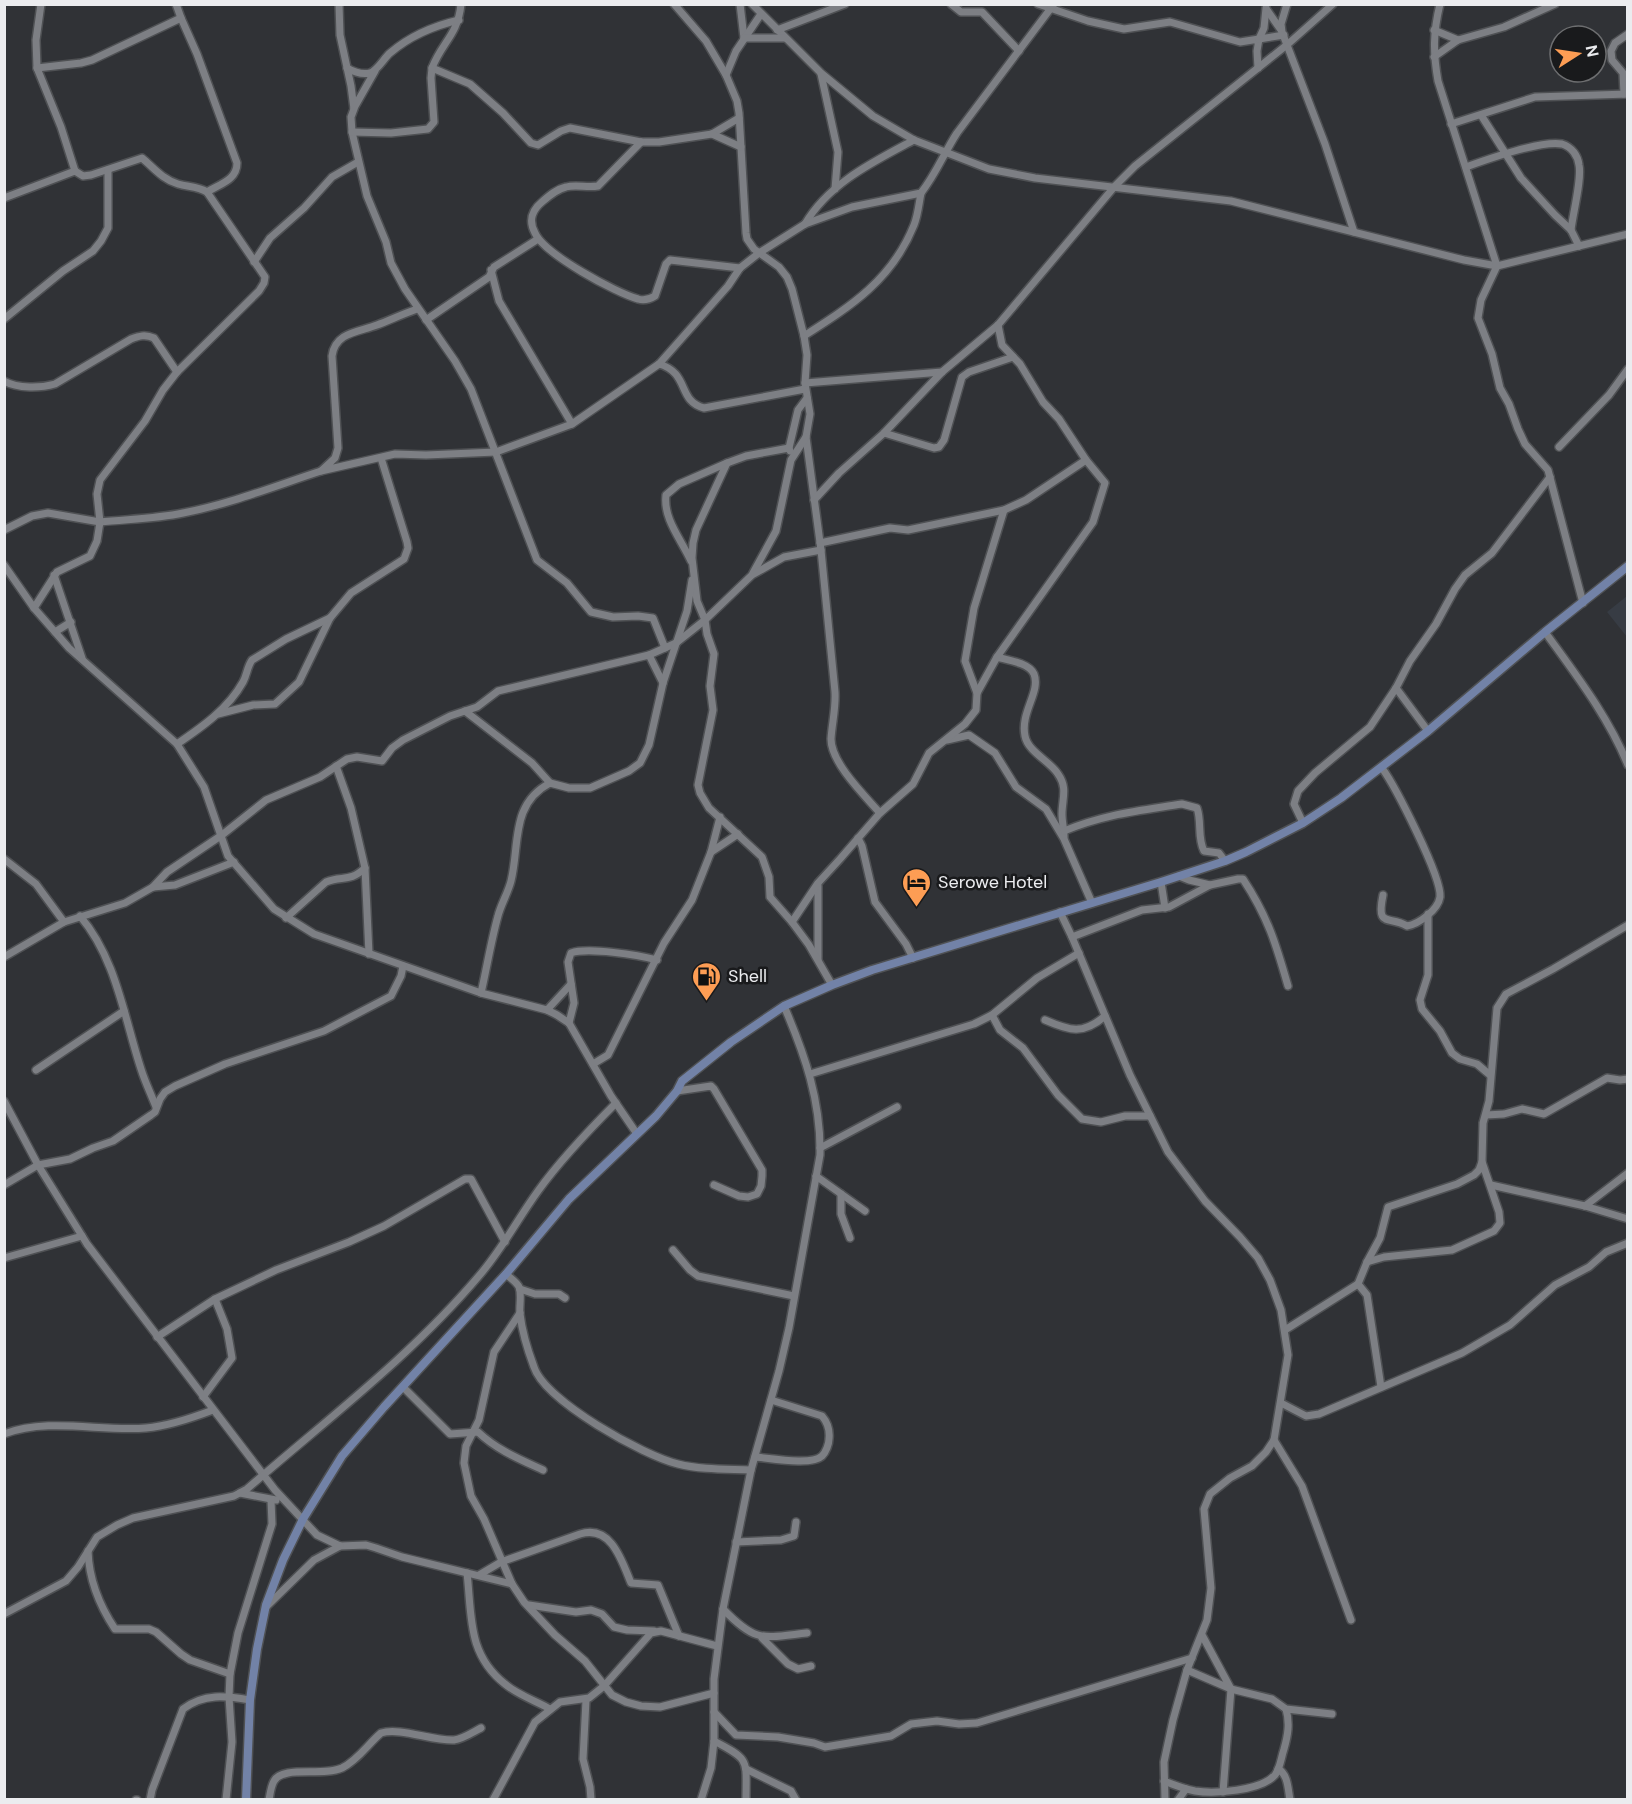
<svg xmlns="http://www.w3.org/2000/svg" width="1632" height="1804" viewBox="0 0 1632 1804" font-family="'DM Sans',sans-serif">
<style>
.built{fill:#373c44}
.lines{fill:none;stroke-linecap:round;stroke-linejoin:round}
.minor-casing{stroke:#4f5154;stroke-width:10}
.major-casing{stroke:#4f5154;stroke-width:11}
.minor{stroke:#7d7f84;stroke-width:7}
.major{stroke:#7282a7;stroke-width:8}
.labels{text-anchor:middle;stroke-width:5;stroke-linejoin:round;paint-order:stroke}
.poi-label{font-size:18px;fill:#ebecef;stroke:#191a1c;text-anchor:start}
</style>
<rect width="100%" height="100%" fill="#303236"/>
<polygon class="built" points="1627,596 1627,637 1607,612"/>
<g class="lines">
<defs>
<g id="minor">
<polyline points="41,4 36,40 37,68 61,127 75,171"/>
<polyline points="339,4 340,35 351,86 354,109 351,117 352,132 367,196 386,242 391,263 405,289 455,361 471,389 537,560 567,583 591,612 613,617 638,616 653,618 665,648"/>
<path d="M461,4C458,35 442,42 432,68L470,84L503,113L531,143L538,145L561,131L570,128L641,142H659L712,134L739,118"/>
<polyline points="674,4 706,41 726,75"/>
<polyline points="740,4 744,38"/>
<polyline points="752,4 821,73 873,116 914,140 989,169 1035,178 1231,201 1464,260 1497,266 1628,234"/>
<polyline points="951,4 961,12 982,12 1019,51"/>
<polyline points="1038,4 1088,21 1124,29 1170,22 1240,42 1259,39 1257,51 1258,68"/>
<polyline points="1287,4 1281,24 1282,32 1325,144 1354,232"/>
<path d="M1440,4C1433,33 1433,52 1438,81L1497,266L1481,300L1478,318L1492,354L1500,388L1509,404L1518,429L1525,444L1548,470L1583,603"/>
<polyline points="1267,10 1281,30"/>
<path d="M761,14L736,51L726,75L737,101L739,113L746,233L747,239L754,249L779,267L787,277L792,289L804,336L807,355L805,383L810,414L806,437L821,550L835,692C836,708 832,723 831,739C831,763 865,796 880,813"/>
<path d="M181,18L197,54L237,163C237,180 220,184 207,192"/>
<polyline points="777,30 845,4"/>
<polyline points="1434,30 1458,40"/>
<polyline points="744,38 785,38"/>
<polyline points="1259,39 1264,28 1266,8"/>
<polyline points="1259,39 1284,35"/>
<polyline points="1434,57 1458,40 1504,27 1555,4"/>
<polyline points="37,68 81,63 92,60 181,18 176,4"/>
<path d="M347,68C354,72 362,75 370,73C378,70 384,58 390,53C411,35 433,26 459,20"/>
<polyline points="821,74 838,152 835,189"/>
<polyline points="1624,94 1623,73 1612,60 1611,51 1615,43 1628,34"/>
<polyline points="354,108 375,71"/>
<polyline points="1481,115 1521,178 1555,215 1571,230 1579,246"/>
<polyline points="1451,124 1535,97 1628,94"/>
<polyline points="352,132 391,133 428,129 434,122 431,78 432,68"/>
<polyline points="712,134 741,147"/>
<path d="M641,142L598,186C587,188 576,184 566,187C557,189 550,195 543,201C532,210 528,220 535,233C544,254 616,293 638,299C644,301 650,299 655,296L666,264L670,260L740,268"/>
<path d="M1466,167C1488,159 1541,140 1562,144C1572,147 1578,156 1579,165C1582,179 1573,213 1571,230"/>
<path d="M4,198L75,171L83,176L91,175L142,158C154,168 162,179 178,184C188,187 198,186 207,192L265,277L264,283L259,291L177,372L163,390L145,421L100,480L97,494L100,522C127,519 155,519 183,513C230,504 275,486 321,471"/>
<path d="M805,224C829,183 873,162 914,140"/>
<polyline points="254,262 270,238 304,208 332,177 358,162"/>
<polyline points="491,270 499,301 572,424"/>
<path d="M417,309C403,314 390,320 377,325C359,332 335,332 332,356L338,448L335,458L321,471L395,454L426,455L496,452L572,424L659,364L728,286L740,268L759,253L805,224L852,207L921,193C936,174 944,153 957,133L1054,4"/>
<polyline points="4,319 63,271 93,251 101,241 108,228 108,170"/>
<polyline points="426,320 489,277 494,267 538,239"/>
<path d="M804,336C851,306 892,280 914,225C918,215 919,203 921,193"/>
<path d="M659,364C690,373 677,401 704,408L805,389"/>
<path d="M4,381C18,389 41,388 55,384L131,339C139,336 145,334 154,338L177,372"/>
<polyline points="805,383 942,372"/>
<polyline points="884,433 934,448 939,447 944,440 962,377 969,372 1013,357"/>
<polyline points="1559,447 1609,395 1628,369"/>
<polyline points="789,448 746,456 727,463 696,530 693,543 692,558 697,601 705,620 707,634 714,654 710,686 713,710 698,785 700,793 709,808 762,857 769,877 770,897 792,922"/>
<polyline points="790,451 789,448 798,410 807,398"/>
<polyline points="814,500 839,473 884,433 942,372 998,325 1115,186 1135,166 1288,44 1333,4"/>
<polyline points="4,530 32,516 48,513 100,522 97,541 90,556 57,572 34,608"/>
<polyline points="820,543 890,528 908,530 1004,510 1026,500 1086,460"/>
<path d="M691,561C681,539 663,519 666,495L679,484L727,463"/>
<polyline points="4,565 34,608 69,648 177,744 204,787 228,856 274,909 314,934 481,993 547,1010 557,1015 569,1023 611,1096 637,1134"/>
<polyline points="753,573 776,531 791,460 806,437"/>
<polyline points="54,575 82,658"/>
<polyline points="55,632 71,622"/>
<path d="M1545,632C1576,675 1608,716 1628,765"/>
<polyline points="649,655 663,683"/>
<path d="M997,657C1008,660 1029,663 1034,674C1041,692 1020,712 1025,736C1028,752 1050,761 1058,774C1068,788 1062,799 1062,814C1062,822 1064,829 1064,837"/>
<polyline points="1396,688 1428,731"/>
<polyline points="977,693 965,661 974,608 1004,510"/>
<polyline points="465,711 532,763 550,783"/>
<polyline points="218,714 253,705 275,704 299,682 330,618"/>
<polyline points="947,740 969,735 995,753 1016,787 1046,809 1064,839 1092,903"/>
<path d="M177,744C202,727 228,709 243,682C247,675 247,667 252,660L286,639L330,618L351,593L404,559L408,548L407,542L381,458"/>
<polyline points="336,766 351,808 365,868 369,954"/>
<path d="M1382,768C1395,786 1442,877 1440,897C1438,910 1419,924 1407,926C1389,915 1376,929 1383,895"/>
<polyline points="1303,823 1294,804 1298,791 1315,773 1370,727 1396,688 1410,661 1436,624 1455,589 1465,575 1492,553 1550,477"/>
<path d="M1064,831C1105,814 1138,811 1182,804L1197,808C1202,822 1197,837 1204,851L1219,853L1225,861"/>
<polyline points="858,838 862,846 875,902 906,944 913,958"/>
<polyline points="711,852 720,817"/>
<polyline points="4,859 36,884 64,922"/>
<polyline points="1179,876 1189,880 1210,885"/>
<polyline points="1161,882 1165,908"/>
<polyline points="153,887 167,872 222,835 266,800 320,777 347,759 357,757 382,761 392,748 403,740 450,716 477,707 498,691 649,655 676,643 705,620 752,575 784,557 821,550"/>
<polyline points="1060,912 1072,937 1130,1075 1168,1152 1205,1201 1240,1237 1258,1258 1270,1280 1281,1310 1288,1355 1274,1440 1266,1452 1252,1466 1230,1478 1210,1494 1204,1509 1211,1588 1207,1620 1187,1670 1173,1720 1164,1762 1165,1800"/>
<polyline points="1428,914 1428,975 1420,1000 1422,1009 1440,1031 1452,1053 1460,1059 1477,1064 1490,1075"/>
<path d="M80,916C116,958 124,1017 141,1069C145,1082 151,1094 156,1107"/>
<path d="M286,918L326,882C342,875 349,883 365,868"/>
<path d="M1072,937L1142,910L1169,907L1210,885L1238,879H1243C1268,917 1276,944 1288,986"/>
<polyline points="4,957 64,922 125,903 153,887 175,885 234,862"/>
<polyline points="818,959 818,886"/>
<polyline points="832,985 809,945 792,922 818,883 840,859 880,813 913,784 929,753 965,724 976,710 977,693 997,657 1093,522 1105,483 1086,460 1059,419 1043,402 1020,364 1002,345 998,325"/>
<path d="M481,993C487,967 491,941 498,916C501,904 508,893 511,881C520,845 510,804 550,783L569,788H590L629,771L640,763L649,745L663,683L687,611L692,580"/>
<polyline points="547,1010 571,984"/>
<polyline points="992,1015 1000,1030 1023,1048 1058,1095 1082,1119 1101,1122 1125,1116 1150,1116"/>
<path d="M1045,1020C1070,1031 1083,1035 1105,1016"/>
<path d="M569,1023L574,1003L568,962L571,953C588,947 638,955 657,960"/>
<polyline points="593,1064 608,1055 664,943 692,900 711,852 738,834"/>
<polyline points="36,1070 124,1011"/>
<polyline points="810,1074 974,1024 992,1015 1037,978 1079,953"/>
<polyline points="677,1091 711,1086 714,1089 762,1170 762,1176 761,1186 757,1194 748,1197 739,1196 714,1185"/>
<polyline points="4,1101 38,1165 87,1244 275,1490 317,1535 340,1546 366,1545 376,1548 402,1557 512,1584"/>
<polyline points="1486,1115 1504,1114 1522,1109 1544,1114 1607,1078 1620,1080 1628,1079"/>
<polyline points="820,1148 897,1107"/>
<polyline points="816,1176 865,1211"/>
<polyline points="4,1185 38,1165 70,1159 93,1148 113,1141 151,1115 155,1112 160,1099 165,1092 175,1086 225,1064 324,1031 391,996 401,976 403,966"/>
<polyline points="1491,1185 1585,1206 1628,1219"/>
<polyline points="841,1194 841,1214 850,1238"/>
<polyline points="1585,1206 1628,1173"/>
<polyline points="673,1250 690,1270 698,1276 794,1296"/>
<polyline points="4,1258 82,1236"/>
<polyline points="1367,1262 1384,1257 1452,1250 1494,1231 1500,1223 1499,1212 1482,1162"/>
<path d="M506,1274C510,1278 517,1282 519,1287C522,1295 519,1306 520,1314C522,1331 528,1351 534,1367C545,1401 644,1456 678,1464C702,1470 726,1469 751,1470"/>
<polyline points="1358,1284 1367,1295 1381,1387"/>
<polyline points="520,1289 535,1294 559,1294 565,1298"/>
<polyline points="520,1313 494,1352 479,1420 466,1446 464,1463 471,1496 484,1519 512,1584 524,1602 555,1635 585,1661 612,1695 626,1702 641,1706 660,1707 714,1693"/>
<polyline points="1285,1330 1358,1284 1367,1262 1380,1238 1388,1207 1457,1184 1474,1175 1479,1170 1482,1162 1483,1123 1489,1101 1497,1008 1506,994 1553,969 1628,925"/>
<polyline points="157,1337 215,1299 276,1270 349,1242 384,1226 465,1179 471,1179 505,1242"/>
<path d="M403,1387L450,1434L478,1432C497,1450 519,1459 543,1470"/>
<polyline points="203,1397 232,1358 227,1329 215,1299"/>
<polyline points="1281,1403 1306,1416 1319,1414 1462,1353 1510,1325 1555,1285 1589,1267 1606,1252 1628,1243"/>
<path d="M4,1434C50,1417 100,1432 146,1428C169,1426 192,1418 213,1410"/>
<polyline points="1274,1440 1302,1486 1351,1620"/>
<path d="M755,1457C769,1458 812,1466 822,1456C826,1452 829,1444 829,1439C830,1430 828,1423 822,1416L771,1400"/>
<polyline points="240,1493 276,1500"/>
<polyline points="736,1542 781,1540 794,1536 796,1522"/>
<path d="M88,1551C89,1580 99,1605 115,1629H149L156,1632L181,1654L190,1660L230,1674"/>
<path d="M467,1573C472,1616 467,1654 505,1684C518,1695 536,1701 550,1709"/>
<path d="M479,1575L501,1562L580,1534C611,1524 622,1561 631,1583L658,1585L679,1636"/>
<polyline points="529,1605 576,1612 591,1610 602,1614 614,1627 627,1630 654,1631"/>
<polyline points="266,1607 314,1560 340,1546"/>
<path d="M723,1609C756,1643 762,1638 807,1633"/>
<path d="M4,1614L66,1581L78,1567L97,1537L117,1525L133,1518L234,1496L247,1489C325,1421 410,1357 478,1277C501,1251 517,1220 538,1191C561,1159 588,1131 616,1103"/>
<polyline points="1202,1635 1231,1689 1223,1792"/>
<polyline points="762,1638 788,1664 798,1669 811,1666"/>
<polyline points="1187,1670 1231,1689 1272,1699 1286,1709 1332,1714"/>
<polyline points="586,1700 583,1759 590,1787 591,1800"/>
<polyline points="714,1712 736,1735 778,1737 814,1743 825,1747 891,1736 911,1724 937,1721 959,1724 977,1723 1192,1658"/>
<path d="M714,1741C751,1760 746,1760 746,1800"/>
<polyline points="746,1769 791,1791 796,1800"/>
<path d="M1278,1769C1288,1774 1288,1789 1290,1800"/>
<path d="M1164,1781C1174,1785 1184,1789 1195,1791C1214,1794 1261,1791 1275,1775C1280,1769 1281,1758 1284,1749C1288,1735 1290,1723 1286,1709"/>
<polyline points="136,1800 137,1800"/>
<path d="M150,1800L152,1790L183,1709C204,1693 226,1696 250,1700"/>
<polyline points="226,1800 232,1742 229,1697 230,1674 238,1633 272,1524 271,1500"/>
<path d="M269,1800C270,1794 271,1786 274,1781C283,1765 322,1777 342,1768C358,1760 368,1744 381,1733C400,1727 432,1741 454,1740C463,1739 473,1732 481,1728"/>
<polyline points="493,1800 535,1722 560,1702 589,1698 604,1686 651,1633 661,1631 717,1646"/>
<path d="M701,1800L711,1768L714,1741V1679L723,1609L751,1470L779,1371L789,1328L820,1155C821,1101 805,1055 784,1006"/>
<polyline points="1178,1800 1186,1789"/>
</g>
<polyline id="major" points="246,1800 250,1700 257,1649 266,1605 283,1560 303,1519 342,1456 384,1407 506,1274 569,1199 656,1116 677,1091 682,1081 731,1042 784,1006 832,985 872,970 1161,882 1225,861 1246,852 1303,823 1341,798 1428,731 1545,632 1628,566"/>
</defs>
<use href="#minor" class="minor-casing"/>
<use href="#major" class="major-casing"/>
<use href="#minor" class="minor"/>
<use href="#major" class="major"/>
</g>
<defs>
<symbol id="hotel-pin" viewBox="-11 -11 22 30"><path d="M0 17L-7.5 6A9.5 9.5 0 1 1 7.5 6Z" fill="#fd9d54" stroke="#191a1c"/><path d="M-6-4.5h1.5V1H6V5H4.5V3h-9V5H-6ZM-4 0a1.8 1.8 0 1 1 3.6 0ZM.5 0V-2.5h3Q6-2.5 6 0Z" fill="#111"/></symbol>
<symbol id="fuel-pin" viewBox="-11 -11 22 30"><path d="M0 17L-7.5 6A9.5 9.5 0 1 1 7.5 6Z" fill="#fd9d54" stroke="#191a1c"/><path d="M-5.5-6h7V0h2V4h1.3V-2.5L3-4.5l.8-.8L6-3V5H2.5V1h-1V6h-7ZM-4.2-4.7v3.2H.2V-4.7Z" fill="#111"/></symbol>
</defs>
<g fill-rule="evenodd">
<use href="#hotel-pin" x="900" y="866" width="33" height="45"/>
<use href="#fuel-pin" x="690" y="960" width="33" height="45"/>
</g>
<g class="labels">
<g class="poi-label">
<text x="938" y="888">Serowe Hotel</text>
<text x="728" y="982">Shell</text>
</g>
</g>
<rect width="1632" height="1804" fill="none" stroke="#ebecef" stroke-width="12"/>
<g transform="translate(1578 54) rotate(78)"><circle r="28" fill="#191a1c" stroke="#6d6e70" stroke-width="1.5"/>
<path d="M0-4.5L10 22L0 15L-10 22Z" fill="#fd9d54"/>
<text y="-9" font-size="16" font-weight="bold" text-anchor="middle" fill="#ebecef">N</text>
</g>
</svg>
